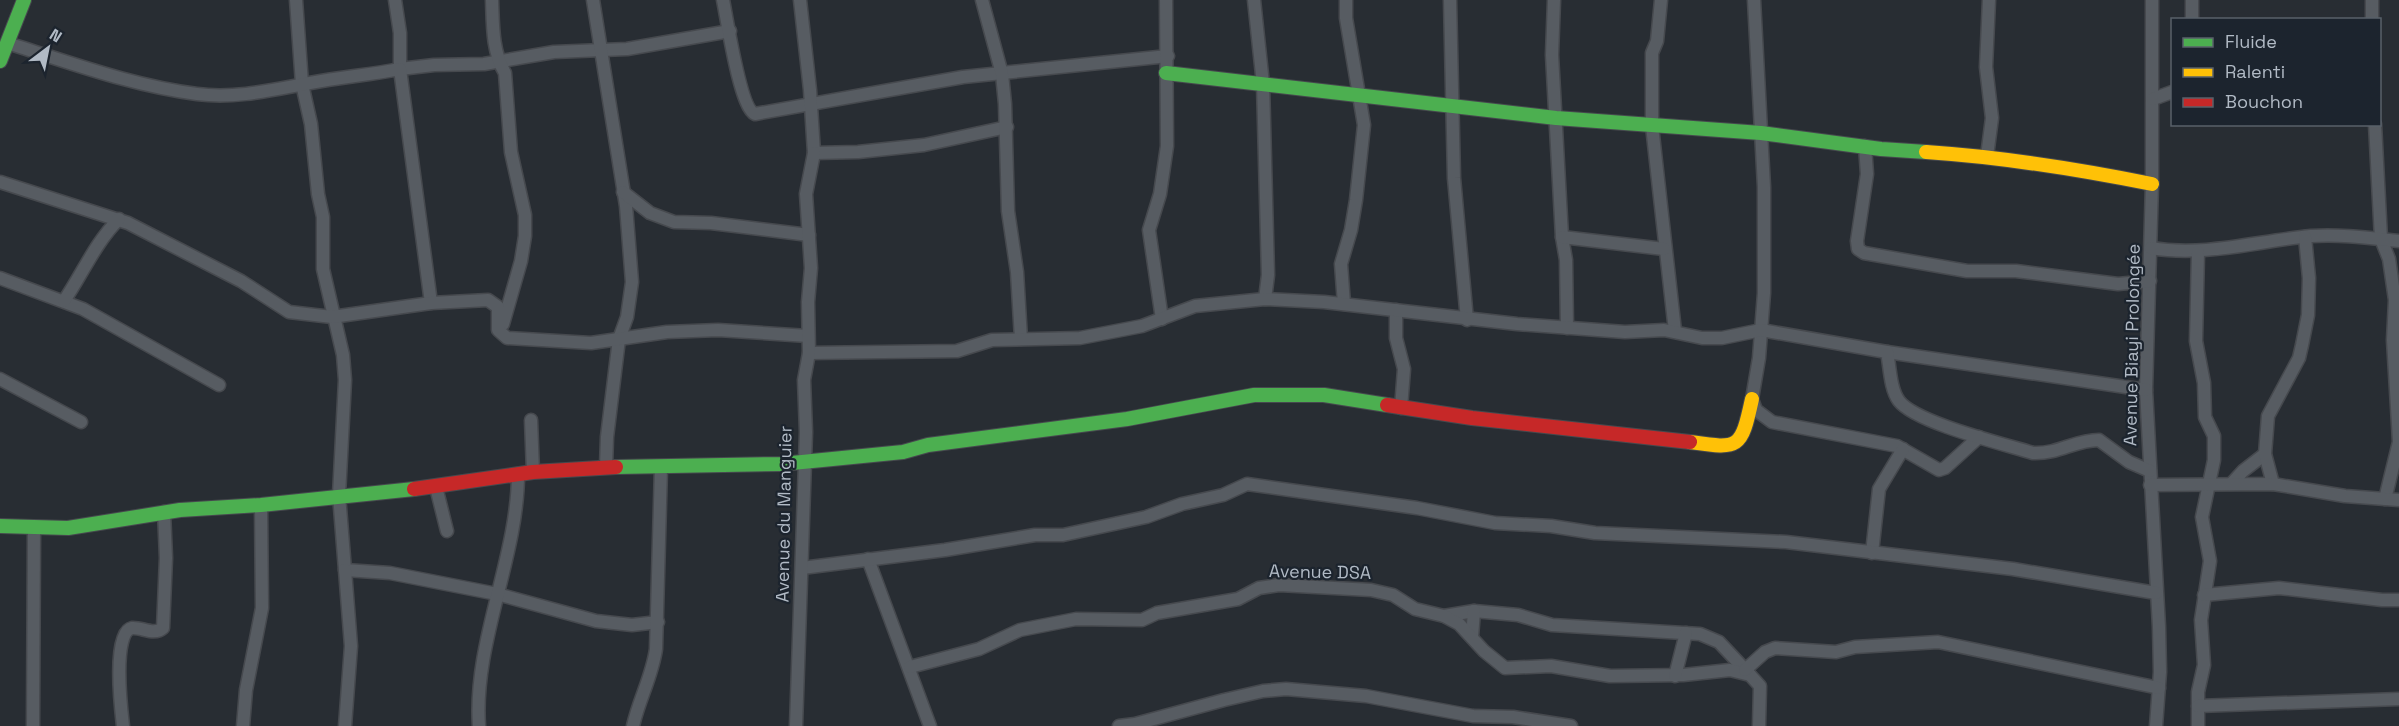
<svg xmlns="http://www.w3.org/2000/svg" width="2399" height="726" viewBox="0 0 2399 726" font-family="'Space Grotesk',sans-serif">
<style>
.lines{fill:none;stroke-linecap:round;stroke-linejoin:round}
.street-casing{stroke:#46494e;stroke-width:15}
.fast-casing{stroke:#46494e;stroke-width:16}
.slow-casing{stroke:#46494e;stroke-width:16}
.jam-casing{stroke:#46494e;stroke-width:16}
.street{stroke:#575c62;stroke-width:12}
.fast{stroke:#4caf50;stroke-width:14}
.slow{stroke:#ffc107;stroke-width:14}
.jam{stroke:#c62828;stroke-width:14}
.labels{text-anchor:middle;stroke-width:4.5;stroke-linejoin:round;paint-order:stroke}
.street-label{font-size:18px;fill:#b1bac5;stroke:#1c242e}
</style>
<rect width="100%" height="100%" fill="#282d33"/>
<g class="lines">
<defs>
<g id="street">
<polyline points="296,0 302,84 311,124 318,194 323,217 323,269 343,355 345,380 339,495 345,570 390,573 497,594 596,621 632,625 658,622"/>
<polyline points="395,0 400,33 400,69 434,65 484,64 554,52 627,49 730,31"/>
<path d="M492,0C493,25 492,51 505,73L511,152L525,215V236L521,261L503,324"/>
<polyline points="593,0 626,206 632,282 627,317 619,339 607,437 606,467"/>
<path d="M723,0C727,19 740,108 755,114L963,77L1168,56"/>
<polyline points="800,0 810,90 814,153 858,152 924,145 1007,127"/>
<polyline points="982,0 1002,74 1005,104 1008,211 1017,272 1021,339"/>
<polyline points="1254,0 1263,84 1268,275 1265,299"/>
<polyline points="1450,0 1454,178 1467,320"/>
<polyline points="1554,0 1552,55 1562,237 1566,260 1567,328"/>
<polyline points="1661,0 1657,41 1652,53 1652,126 1675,331"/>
<polyline points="1754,0 1764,187 1764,293 1759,358 1752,399 1756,410 1772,422 1897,446 1939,470 1945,468 1979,437"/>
<polyline points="2152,0 2152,184 2146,390 2159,627 2160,672 2156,726"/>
<polyline points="2192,0 2192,20"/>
<polyline points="2372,0 2372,20"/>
<path d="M7,43C69,62 132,86 197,94C235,99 272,90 310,83C340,77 370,75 400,69L431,303"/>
<polyline points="2153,99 2172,92"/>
<polyline points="2375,124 2381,239 2389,259 2395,300 2393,340 2398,424 2399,442 2385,499"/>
<polyline points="1865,146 1867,174 1857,241 1858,249 1864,253 1967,271 2016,271 2118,284 2150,281"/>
<polyline points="1987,156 1992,118 1986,67 1989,0"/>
<polyline points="0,182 128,223 241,281 289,312 332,317 431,303 488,300 498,307 498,330 507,338 591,343 667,332 718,330 808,336"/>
<polyline points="623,192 650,213 674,222 711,223 809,235"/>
<polyline points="1562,237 1664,249"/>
<path d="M2151,248C2205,257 2257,241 2311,236C2341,234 2370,238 2399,241"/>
<polyline points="2198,252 2196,341 2204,383 2205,417 2214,436 2214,460 2202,517 2210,561 2201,620 2204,665 2198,692 2198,726"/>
<polyline points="0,278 83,309 219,385"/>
<path d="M64,301C83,273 95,243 119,219"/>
<polyline points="1344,304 1341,264 1351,230 1356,200 1364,125 1346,18 1346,0"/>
<polyline points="1396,310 1396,338 1404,369 1401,408"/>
<polyline points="1162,319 1149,230 1160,194 1167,146 1166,0"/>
<polyline points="1887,352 2146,390"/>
<path d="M809,353L957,351L992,340L1080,338L1142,326L1195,306L1265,299L1324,302L1517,324L1625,332L1664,330L1702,338H1722L1761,330L1887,352C1890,367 1890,389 1899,401C1916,423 2004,444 2033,453C2060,454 2074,440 2099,440L2129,462L2150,471"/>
<polyline points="0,379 81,422"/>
<polyline points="531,420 533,472"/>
<polyline points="2232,483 2243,471 2265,454"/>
<polyline points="2273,484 2265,454 2268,416 2299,358 2302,345 2308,315 2309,278 2305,237"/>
<polyline points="2150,485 2273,484 2345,496 2399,500"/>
<polyline points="436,487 447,531"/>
<polyline points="1872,553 1879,489 1903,449"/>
<polyline points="868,559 930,726"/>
<polyline points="802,568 945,550 1035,535 1063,535 1146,517 1182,504 1223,495 1247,484 1417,508 1495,523 1551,526 1595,533 1786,542 2013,569 2156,593"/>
<polyline points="345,570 351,646 345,726"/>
<polyline points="2204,595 2279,588 2382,600 2399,600"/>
<polyline points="1444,616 1474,611 1518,615 1552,625 1700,634 1719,642 1750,675"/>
<polyline points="1472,637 1474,611"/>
<polyline points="910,667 979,649 1020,630 1076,619 1142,620 1157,613 1238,599 1259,588 1279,585 1371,590 1393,595 1415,609 1444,616 1459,624 1484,651 1505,668 1551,666 1610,676 1683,675 1730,670 1750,675 1760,686 1759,726"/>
<polyline points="1745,670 1765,652 1775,648 1836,652 1855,647 1938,642 2159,688"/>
<polyline points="1675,676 1686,633"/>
<polyline points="2198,706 2399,699"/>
<polyline points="33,726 34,529"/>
<path d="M123,726C121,709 112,632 132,628C142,627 154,636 163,628L166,558L164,512"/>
<polyline points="243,726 246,690 262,608 261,505"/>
<path d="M479,726C473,643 518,557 518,474"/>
<path d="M633,726C639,699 652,677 656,649L661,467"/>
<polyline points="796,726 806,432 804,380 809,353 808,302 811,268 806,194 814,153"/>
<polyline points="1119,726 1135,724 1224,700 1263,691 1286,689 1366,696 1473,716 1513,717 1571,726"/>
</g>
<g id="fast">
<polyline points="0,61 24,0"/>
<polyline points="1166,73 1556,118 1761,133 1881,149 1926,152"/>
<polyline points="616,467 782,464 903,452 928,445 1127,419 1254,395 1324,395 1387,405"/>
<polyline points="0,526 68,528 180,510 261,505 414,489"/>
</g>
<g id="slow">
<path d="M1926,152C2002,157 2077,169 2152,184"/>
<path d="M1690,442C1739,449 1741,450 1752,399"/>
</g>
<g id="jam">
<polyline points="1387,405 1472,418 1690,442"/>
<polyline points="414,489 533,472 616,467"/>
</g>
</defs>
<use href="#street" class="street-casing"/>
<use href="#fast" class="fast-casing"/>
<use href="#slow" class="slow-casing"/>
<use href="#jam" class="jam-casing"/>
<use href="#street" class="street"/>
<use href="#fast" class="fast"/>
<use href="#slow" class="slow"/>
<use href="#jam" class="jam"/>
</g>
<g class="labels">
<g class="street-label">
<text transform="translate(2132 345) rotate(-89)" y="6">Avenue Biayi Prolongée</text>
<text transform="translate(784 514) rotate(-89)" y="6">Avenue du Manguier</text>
<text transform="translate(1320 572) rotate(1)" y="6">Avenue DSA</text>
</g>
</g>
<rect x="2171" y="18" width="210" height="108" fill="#1c242e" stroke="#58606a" stroke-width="1.5"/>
<rect x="2183" y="38" width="30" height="9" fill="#4caf50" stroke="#58606a" stroke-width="1.5"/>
<text x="2225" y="48" font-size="18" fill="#b1bac5">Fluide</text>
<rect x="2183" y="68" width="30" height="9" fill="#ffc107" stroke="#58606a" stroke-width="1.5"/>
<text x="2225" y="78" font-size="18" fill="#b1bac5">Ralenti</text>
<rect x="2183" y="98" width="30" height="9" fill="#c62828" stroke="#58606a" stroke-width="1.5"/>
<text x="2225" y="108" font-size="18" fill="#b1bac5">Bouchon</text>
<g transform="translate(48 48) rotate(32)" stroke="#1c242e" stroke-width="4.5" paint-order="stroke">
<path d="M0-4.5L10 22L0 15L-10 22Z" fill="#b1bac5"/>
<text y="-9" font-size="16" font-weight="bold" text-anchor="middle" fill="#b1bac5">N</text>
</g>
</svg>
